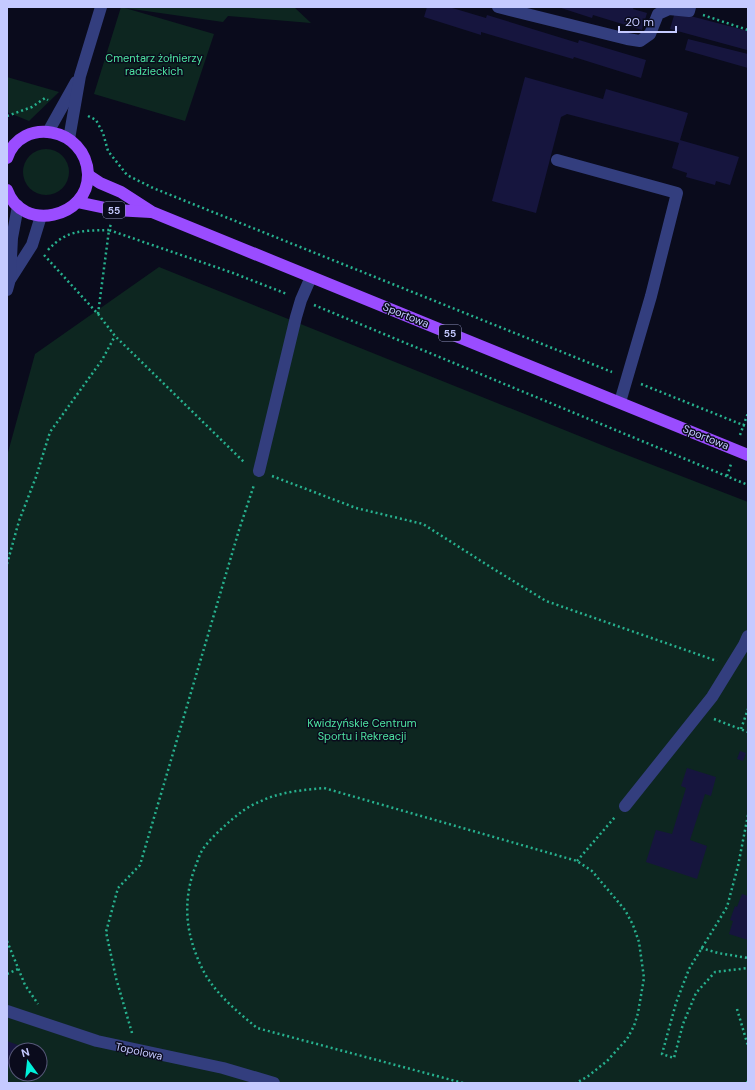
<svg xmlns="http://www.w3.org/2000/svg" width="755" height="1090" viewBox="0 0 755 1090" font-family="'DM Sans',sans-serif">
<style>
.green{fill:#0d2620;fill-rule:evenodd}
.building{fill:#16153e}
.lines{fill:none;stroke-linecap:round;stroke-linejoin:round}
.path{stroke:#27b18e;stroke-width:2.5;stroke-dasharray:2 3;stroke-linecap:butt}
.minor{stroke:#333e7e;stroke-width:12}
.major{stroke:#9a4cff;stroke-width:12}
.labels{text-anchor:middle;stroke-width:3;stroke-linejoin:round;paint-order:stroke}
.shield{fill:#0a0b1c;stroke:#8d91bb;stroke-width:1}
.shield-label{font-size:10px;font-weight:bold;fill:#c5caff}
.park-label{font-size:11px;fill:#4de3a1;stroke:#0a0b1c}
.street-label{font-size:11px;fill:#c5caff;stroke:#0a0b1c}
</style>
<rect width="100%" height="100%" fill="#0a0b1c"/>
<g class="green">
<polygon points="121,7 294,7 311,23 228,16 223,22 125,8 214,34 185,121 94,94"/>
<polygon points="7,77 59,92 29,121 7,112"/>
<circle cx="46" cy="172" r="23"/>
<path d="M159,267L614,450L748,502V1083H7V456L35,354ZM16,1050H40V1074H16Z"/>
</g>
<g class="building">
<polygon points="427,7 449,7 486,18 487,15 578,43 579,40 646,60 641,78 574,57 573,59 481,32 481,35 424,17"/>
<polygon points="558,7 634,7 633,9 647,13 642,30 593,15 592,18"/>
<polygon points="675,12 748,31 747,50 670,29"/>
<polygon points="688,39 748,54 748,68 685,50"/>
<polygon points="525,77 603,99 606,89 688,113 680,140 739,157 730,185 716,181 715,185 686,177 687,173 672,168 679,143 567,114 561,117 536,213 492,201"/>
<polygon points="740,751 746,753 743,761 737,759"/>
<polygon points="687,768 716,777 711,796 705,794 690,840 707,846 697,879 646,862 656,830 672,834 686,788 681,786"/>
<polygon points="742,894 748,896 748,940 729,934 733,921 730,920 735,906 737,907"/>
<polygon points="7,1041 18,1045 11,1067 7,1066"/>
</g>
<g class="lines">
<g class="path">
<polyline points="703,15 748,30"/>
<polyline points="7,116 32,107 45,98 48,100"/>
<polyline points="88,116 96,120 103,133 108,151 127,175 153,188 612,372"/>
<path d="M48,250C67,229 83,231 109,230L111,224"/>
<polyline points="44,255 98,314 115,336 245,463"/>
<polyline points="314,305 748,485"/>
<polyline points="98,314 109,230 233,273 287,294"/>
<polyline points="641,384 748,427"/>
<polyline points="740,435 748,413"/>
<polyline points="272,476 356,508 423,524 492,568 546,601 717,661"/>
<polyline points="727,476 731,464"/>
<polyline points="7,564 19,521 36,477 50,432 102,360 115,336"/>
<polyline points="714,719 748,732"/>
<polyline points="741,729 748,709"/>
<polyline points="748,815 738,866 727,907 689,969 676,1003 662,1054 674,1058 683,1024 696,993 715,972 748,968"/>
<polyline points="577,861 615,817"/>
<polyline points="7,941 25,985 38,1004"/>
<polyline points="701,948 718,953 748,958"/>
<polyline points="7,974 18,969"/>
<polyline points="737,1009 748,1046"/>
<polyline points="132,1033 116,978 106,932 118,888 140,865 239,530 254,485"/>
<path d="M463,1083L257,1028C238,1012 218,996 205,974C186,938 181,903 196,865C198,860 200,853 203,849C210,839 220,830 229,822C237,815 248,806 259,802C279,792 302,790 324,788L577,861L592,871L625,910L633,925L639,942L644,978L638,1013L634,1026L627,1039L607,1061L587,1077L576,1083"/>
<polyline points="747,1083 748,1080"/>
</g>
<g class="minor">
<polyline points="498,7 627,39 640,41 650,34 658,14 669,9 689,11 690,7"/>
<polyline points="48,132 76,82"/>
<polyline points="69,139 80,76 101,7"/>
<polyline points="557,160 677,193 651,296 620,402"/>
<polyline points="11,278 32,245 41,216"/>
<polyline points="7,290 10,279 12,238 18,206"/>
<polyline points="259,471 296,317 301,300 311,277"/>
<polyline points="625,806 712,697 744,645 748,636"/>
<polyline points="7,1011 97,1041 223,1068 274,1083"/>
</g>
<g class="major">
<path d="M7,158C21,116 86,127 88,174C89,218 22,233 7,190"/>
<polyline points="88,175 100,183 121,192 152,212 748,455"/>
<polyline points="77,202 115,210 151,212"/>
</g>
</g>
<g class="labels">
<g class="shield">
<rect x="103" y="202" width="22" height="16" rx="3"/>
<rect x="439" y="325" width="22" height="16" rx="3"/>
</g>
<g class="shield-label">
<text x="114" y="214">55</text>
<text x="450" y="337">55</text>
</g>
<g class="park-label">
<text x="154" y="62">Cmentarz żołnierzy<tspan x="154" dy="13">radzieckich</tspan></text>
<text x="362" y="727">Kwidzyńskie Centrum<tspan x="362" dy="13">Sportu i Rekreacji</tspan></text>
</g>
<g class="street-label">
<text transform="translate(406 315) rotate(22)" y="4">Sportowa</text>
<text transform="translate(706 437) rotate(22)" y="4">Sportowa</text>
<text transform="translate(139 1051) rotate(12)" y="4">Topolowa</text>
</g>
</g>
<rect width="755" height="1090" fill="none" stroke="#c5caff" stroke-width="16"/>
<g transform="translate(28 1062) rotate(345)"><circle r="19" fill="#0a0b1c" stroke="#555777"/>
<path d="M0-3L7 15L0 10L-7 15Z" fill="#00f0da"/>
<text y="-6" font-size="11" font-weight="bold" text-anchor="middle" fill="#c5caff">N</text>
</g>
<path d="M619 26v6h57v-6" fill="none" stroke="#c5caff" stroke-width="2"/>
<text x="625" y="26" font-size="12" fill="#c5caff" stroke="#0a0b1c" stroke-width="3" paint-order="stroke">20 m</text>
</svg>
